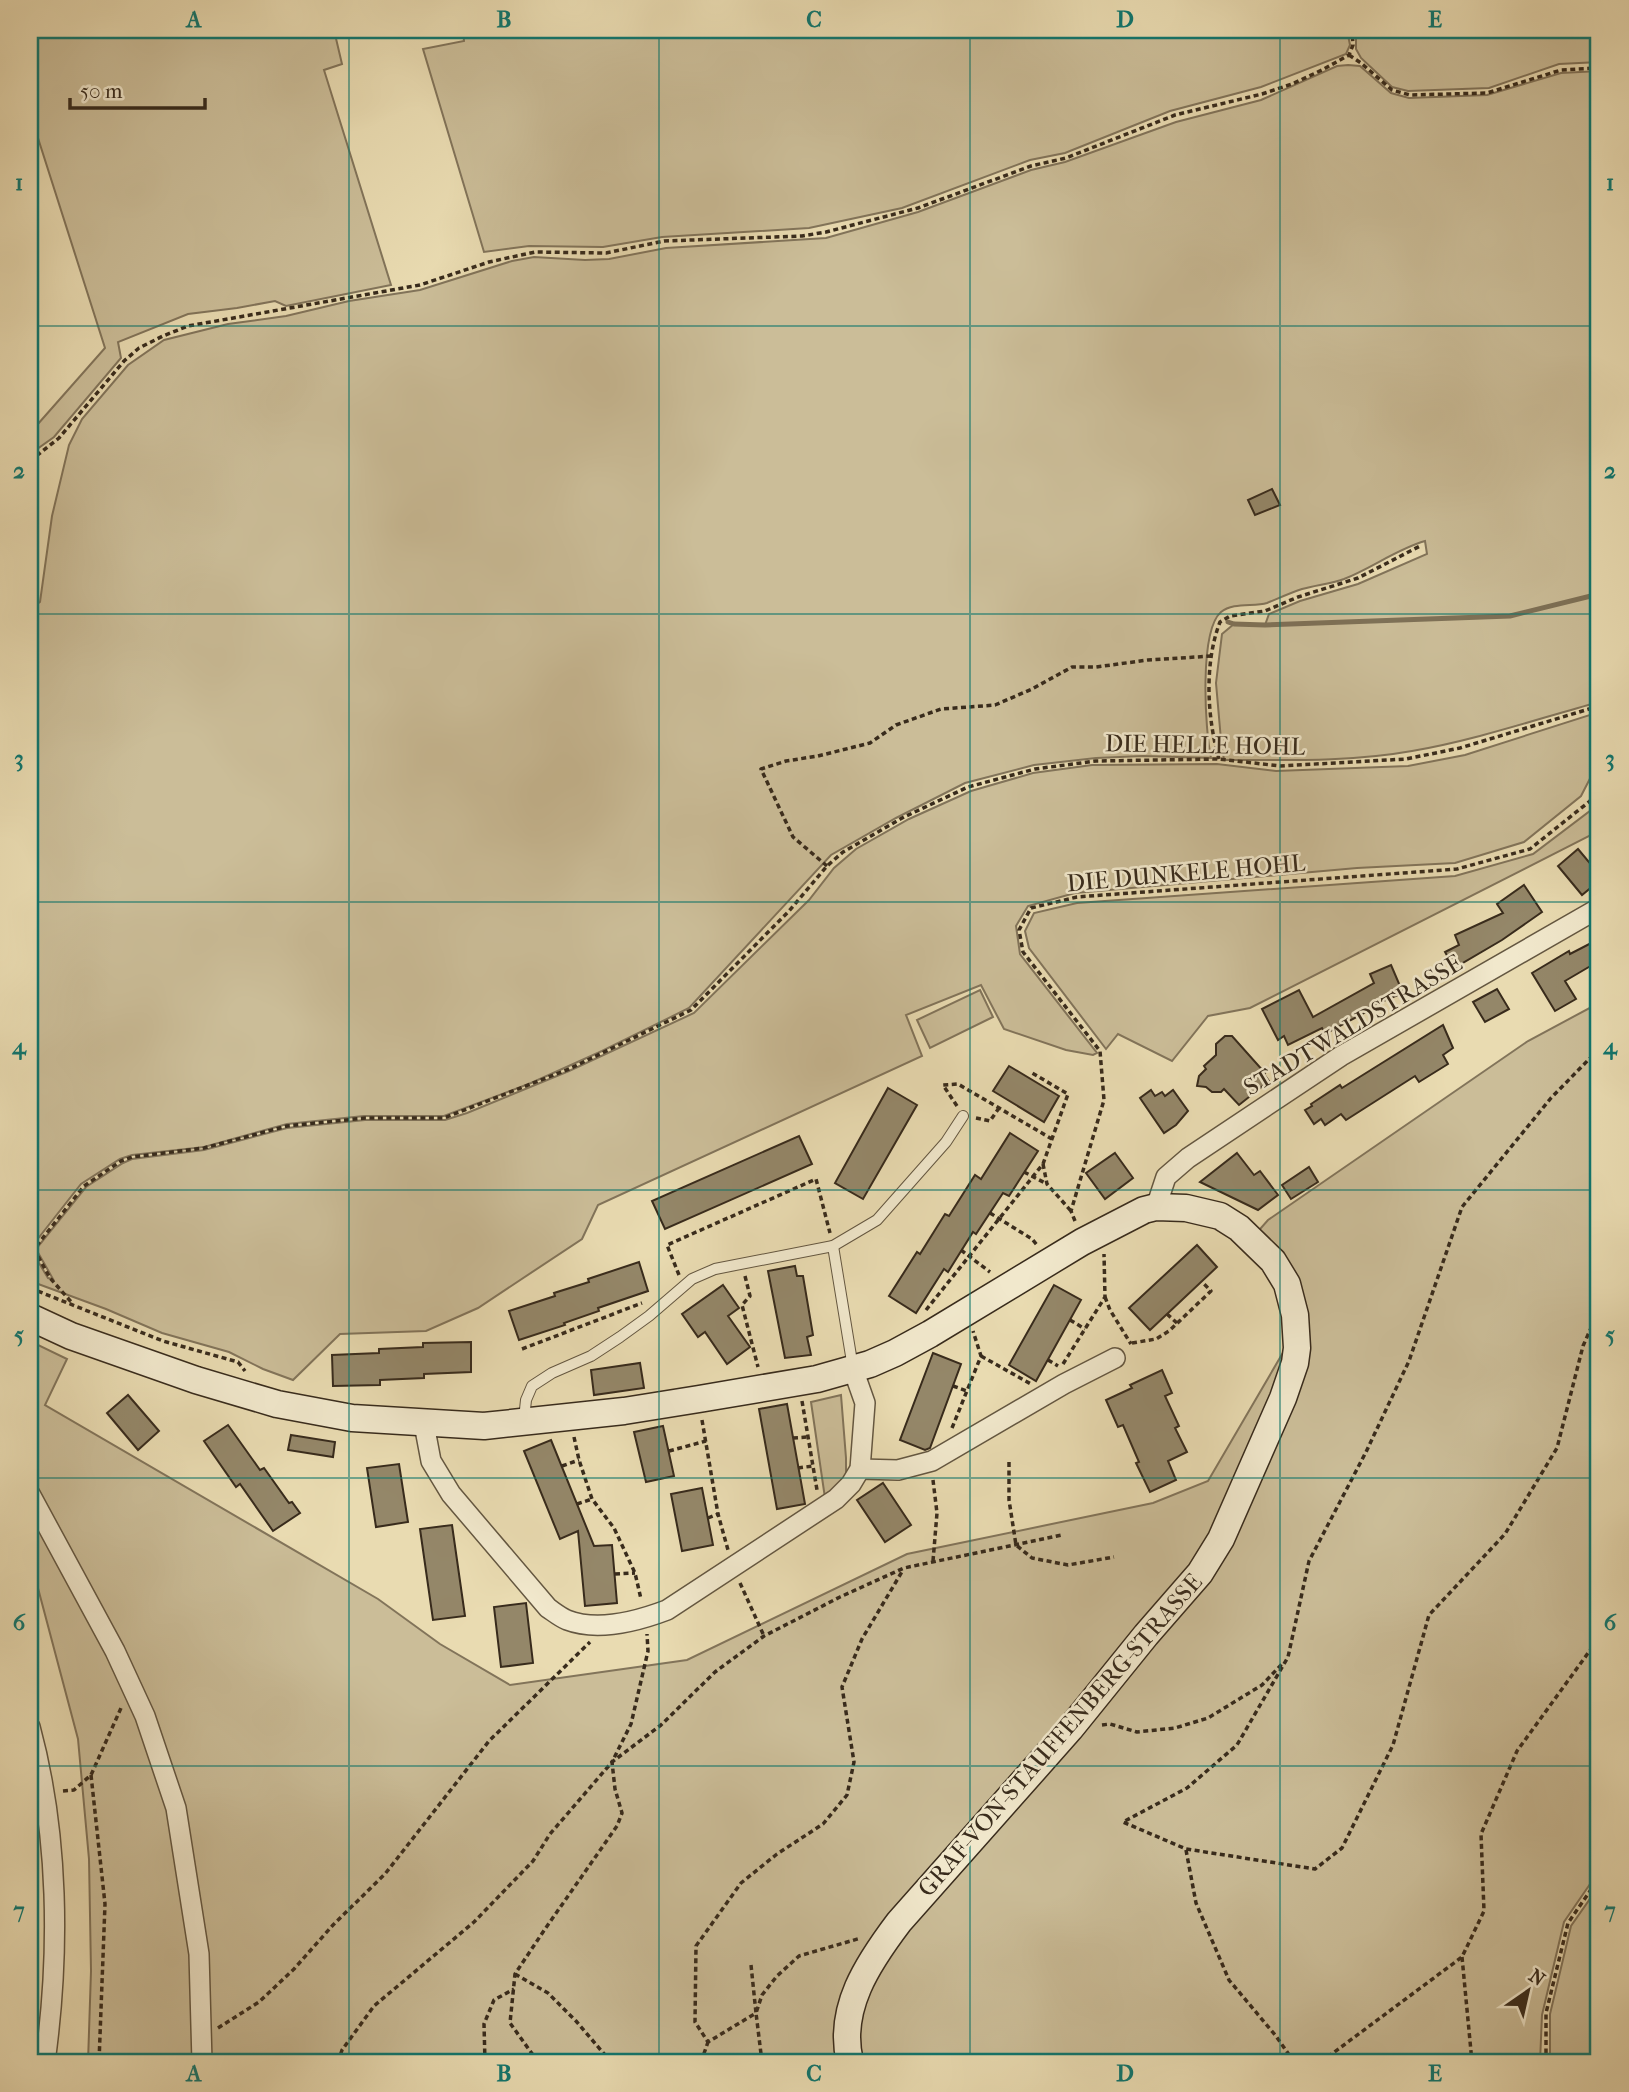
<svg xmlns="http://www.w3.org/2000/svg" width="1629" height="2092" viewBox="0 0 1629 2092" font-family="'IM FELL French Canon',serif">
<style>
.green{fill:#cbbd98;stroke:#82745a;stroke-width:2}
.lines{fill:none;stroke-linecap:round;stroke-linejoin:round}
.stream{stroke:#7e7157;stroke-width:5}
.building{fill:#948769;stroke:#382b1c;stroke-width:2}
.lane-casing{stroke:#645741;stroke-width:12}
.street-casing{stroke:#645741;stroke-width:22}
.secondary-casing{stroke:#382b1c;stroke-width:29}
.path{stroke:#382b1c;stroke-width:3.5;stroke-dasharray:5 3.5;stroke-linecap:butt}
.lane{stroke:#f1e8cc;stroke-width:10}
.street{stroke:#f1e8cc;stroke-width:19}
.secondary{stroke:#f1e8cc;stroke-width:26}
.grid{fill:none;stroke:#0f766e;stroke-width:2;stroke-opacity:0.55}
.labels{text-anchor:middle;stroke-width:5;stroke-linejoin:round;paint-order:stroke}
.street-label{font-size:24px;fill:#382b1c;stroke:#f1e8cc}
.neatline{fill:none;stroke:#0f766e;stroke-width:2.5}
.grid-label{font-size:23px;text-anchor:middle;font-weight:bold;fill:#0f766e}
</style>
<rect width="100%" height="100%" fill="#e9dbb1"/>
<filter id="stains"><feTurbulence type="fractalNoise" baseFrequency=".00286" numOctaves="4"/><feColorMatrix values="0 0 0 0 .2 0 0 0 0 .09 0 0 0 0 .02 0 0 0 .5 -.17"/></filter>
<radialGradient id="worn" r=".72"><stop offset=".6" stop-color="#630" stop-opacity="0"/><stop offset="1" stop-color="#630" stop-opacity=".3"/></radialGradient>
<g class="green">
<polygon points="30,30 334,30 342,64 324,70 391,285 286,306 275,301 237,308 188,314 118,342 121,358 54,437 30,454 30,433 105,348 30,113"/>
<polygon points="463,30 1347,30 1350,45 1346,54 1261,87 1170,111 1065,153 1030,160 902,208 809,228 662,237 603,247 529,246 484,252 423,49 464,41"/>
<polygon points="1356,30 1599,30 1599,62 1559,64 1489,88 1408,91 1392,87 1361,58 1356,49"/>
<path d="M1348,65L1360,66L1391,93L1409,98L1487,95L1561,73L1599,71V702C1537,719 1476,740 1412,751C1351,762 1286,760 1224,760L1221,740L1216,683L1222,634L1234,624L1265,625L1269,614L1300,601L1358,584L1427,554L1425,541C1397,549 1372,568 1344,579C1330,584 1316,585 1302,589C1290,593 1279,598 1267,603C1254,607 1233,602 1221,612C1199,631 1205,730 1211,758L1143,756L1096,758L1034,765L965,783L896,818L831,855L689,1008L602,1051L531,1083L444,1116H364L287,1124L204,1147L132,1155L120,1159L81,1184L33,1245V1253L48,1278L53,1279L36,1249L86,1187L123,1163L132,1159L204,1150L287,1128L365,1120H445L467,1113L569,1071L694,1013L809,900L834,868L856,849L909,819L971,791L1033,773L1092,765L1217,764L1276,771L1408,766L1465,755L1599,712V761L1581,796L1524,842L1455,863L1357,868L1075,893L1028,906L1016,926L1020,954L1097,1053L1093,1055L1066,1050L1004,1029L981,985L906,1015L922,1056L598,1205L582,1239L478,1308L426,1331L340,1334L293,1380L263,1369L229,1352L162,1333L106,1309L30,1281V609L40,602L52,516L69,445L82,419L128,365L164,340L228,324L286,316L349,301L420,290L512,261L534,257L585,260L609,259L666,248L826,238L918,212L1031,170L1065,162L1176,122L1261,100L1337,66Z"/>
<polygon points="1599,798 1599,831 1250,1008 1208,1016 1172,1061 1118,1034 1106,1049 1029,948 1025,931 1034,913 1077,903 1455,876 1533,854 1595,807"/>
<polygon points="980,990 993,1017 930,1048 917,1020"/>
<polygon points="1599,1003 1599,1871 1564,1922 1542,2015 1540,2062 88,2062 91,1971 89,1859 78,1739 30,1558 30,1341 67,1359 45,1405 378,1599 440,1644 510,1685 687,1660 907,1554 1153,1503 1208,1481 1288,1344 1277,1287 1245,1246 1268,1220 1528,1041"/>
<polygon points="841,1395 846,1458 846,1480 825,1498 811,1402"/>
<polygon points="1599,1886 1599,2062 1550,2062 1550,2014 1571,1926"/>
</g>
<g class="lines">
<polyline class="stream" points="1228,622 1234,624 1265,625 1510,616 1599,594"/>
</g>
<g class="building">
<polygon points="1272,489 1280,505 1255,515 1248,500"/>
<polygon points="1578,849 1599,874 1599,881 1582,895 1558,866"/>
<polygon points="1524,885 1542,912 1502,940 1454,968 1445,952 1459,945 1455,935 1503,913 1497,904"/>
<polygon points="1599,939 1599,961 1565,981 1576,999 1555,1011 1532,973 1569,951 1570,954"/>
<polygon points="1391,965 1403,993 1364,1009 1366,1012 1325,1034 1322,1028 1288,1045 1284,1036 1278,1040 1262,1009 1299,990 1313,1017 1374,983 1370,974"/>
<polygon points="1497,989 1509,1009 1485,1022 1473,1002"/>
<polygon points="1443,1025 1453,1048 1443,1055 1448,1064 1419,1082 1415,1076 1346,1120 1341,1114 1325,1125 1321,1119 1314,1124 1305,1110 1312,1106 1311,1104 1340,1085 1342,1088"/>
<polygon points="1225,1036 1232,1036 1265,1073 1264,1074 1269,1081 1239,1105 1224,1089 1221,1092 1212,1092 1206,1087 1197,1086 1199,1076 1206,1069 1204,1066 1216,1055 1216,1044"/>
<polygon points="1009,1066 1059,1096 1044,1122 993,1091"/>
<polygon points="888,1088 917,1105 863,1199 835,1183"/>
<polygon points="1151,1090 1155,1096 1162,1092 1165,1096 1173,1090 1188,1111 1176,1125 1164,1133 1140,1098"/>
<polygon points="1010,1133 1038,1151 1009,1196 1003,1193 976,1234 973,1232 948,1272 944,1269 916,1313 889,1296 917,1252 920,1254 945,1214 949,1216 975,1175 981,1179"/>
<polygon points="799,1136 812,1164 665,1229 652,1201"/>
<polygon points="1115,1153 1133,1178 1105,1199 1086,1173"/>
<polygon points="1237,1153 1254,1175 1260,1171 1278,1195 1258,1210 1200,1182"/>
<polygon points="1309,1167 1318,1182 1291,1199 1282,1185"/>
<polygon points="1197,1245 1217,1267 1150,1330 1129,1308"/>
<polygon points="639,1262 648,1291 598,1308 599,1311 564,1323 565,1325 519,1340 509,1311 555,1296 554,1293 589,1282 588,1279"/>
<polygon points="795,1266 797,1276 803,1276 813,1335 807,1337 811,1355 785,1358 768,1271"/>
<polygon points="723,1285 739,1308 728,1316 750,1347 727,1364 705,1332 698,1337 682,1314"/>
<polygon points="1054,1285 1081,1300 1036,1381 1009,1365"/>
<polygon points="471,1342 471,1372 424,1374 424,1378 380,1380 380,1385 333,1386 332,1355 379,1353 379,1349 423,1347 423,1343"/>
<polygon points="933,1353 961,1364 930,1448 925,1450 900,1440"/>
<polygon points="640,1363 644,1388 594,1395 591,1370"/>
<polygon points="1162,1370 1172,1393 1165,1396 1179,1426 1175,1428 1187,1452 1168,1461 1176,1480 1150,1492 1136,1463 1139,1462 1123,1425 1118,1427 1106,1400 1132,1388 1130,1385"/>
<polygon points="128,1395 159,1431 138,1450 107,1413"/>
<polygon points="787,1404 805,1504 777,1509 759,1409"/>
<polygon points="228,1425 260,1470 264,1468 289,1503 292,1502 300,1513 273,1531 240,1484 236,1487 204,1441"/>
<polygon points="663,1426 674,1476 646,1482 634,1432"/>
<polygon points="291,1435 335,1442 333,1457 288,1450"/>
<polygon points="551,1440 594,1546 612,1545 617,1603 585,1606 578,1531 560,1539 524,1451"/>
<polygon points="399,1464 408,1522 376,1527 367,1468"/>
<polygon points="883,1483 911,1525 885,1542 857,1500"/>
<polygon points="702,1488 713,1545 682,1551 671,1494"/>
<polygon points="452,1525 465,1616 433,1620 420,1529"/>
<polygon points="526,1603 533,1663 501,1667 494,1607"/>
</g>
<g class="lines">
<defs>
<g id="lane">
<polyline points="833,1246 853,1368"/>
<polyline points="524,1419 526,1400 532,1386 552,1373 591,1356 620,1337 649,1316 692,1279 715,1269 833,1246 877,1220 946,1142 963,1116"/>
</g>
<g id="street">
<polyline points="1156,1207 1166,1177 1188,1158 1341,1056 1599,908"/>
<path d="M424,1424L431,1461L451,1494L548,1608C554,1612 560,1617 567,1620C598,1632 638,1621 667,1610L836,1499L851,1484L860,1469L865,1403L853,1369"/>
<polyline points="860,1469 898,1470 932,1461 1064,1384 1115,1358"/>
<polyline points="30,1494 115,1651 145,1716 176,1808 199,1954 202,2062"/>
<path d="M30,1727C59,1834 60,1953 45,2062"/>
</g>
<path id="secondary" d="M30,1317L71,1336L196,1380L277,1404L352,1418L484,1426L624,1411L699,1399L817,1379L870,1364L895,1353L930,1334L1082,1242L1144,1210L1156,1207L1186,1208L1220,1216L1239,1228L1273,1261L1287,1284L1295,1315L1297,1348L1295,1363L1283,1398L1221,1539L1200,1573L1146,1635L1070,1729L899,1922C868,1963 837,2009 850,2062"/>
</defs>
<use href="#lane" class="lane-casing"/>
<use href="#street" class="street-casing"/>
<use href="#secondary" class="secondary-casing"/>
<g class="path">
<polyline points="1349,55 1361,63 1392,90 1410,95 1487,93 1561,70 1599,68"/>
<polyline points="30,461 59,438 124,361 139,348 163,336 188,326 420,285 489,262 535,252 606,253 664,241 802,236 826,232 918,208 1031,166 1066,158 1175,115 1262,94 1292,84 1322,70 1349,55 1353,45 1352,30"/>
<path d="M1219,759C1207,718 1204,663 1220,622L1230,616L1265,611L1298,597L1358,578L1422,545"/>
<polyline points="827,866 793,837 761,769 786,761 818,756 870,743 896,725 941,709 995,705 1032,689 1072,667 1096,667 1148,660 1212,656"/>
<polyline points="1599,1049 1551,1098 1462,1207 1409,1361 1366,1452 1309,1561 1288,1657 1237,1745 1187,1788 1123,1822 1186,1849 1315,1869 1342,1848 1393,1745 1429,1615 1505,1534 1557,1448 1583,1346 1599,1310"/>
<polyline points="957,1106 943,1085 958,1084 1052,1139"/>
<polyline points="976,1118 990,1121 999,1108"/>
<polyline points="1043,1164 1047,1184 1071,1211"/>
<polyline points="1024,1172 1047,1184"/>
<polyline points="990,1213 1032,1239 1037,1245"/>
<polyline points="1075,1221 1071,1211 1104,1100 1100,1051 1023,952 1019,930 1031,908 1077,897 1457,869 1530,849 1590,801 1599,782"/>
<polyline points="34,1249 50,1278 73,1304"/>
<polyline points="961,1250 990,1272"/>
<polyline points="30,1251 34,1249 84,1186 121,1161 132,1157 204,1148 287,1126 365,1118 444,1118 569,1069 691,1010 789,911 827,866 843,852 904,817 968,787 1035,769 1096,761 1219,759 1280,766 1406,759 1460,748 1599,706"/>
<polyline points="679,1275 667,1245 816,1179 830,1233"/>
<polyline points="745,1276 750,1296 742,1305 758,1367"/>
<polyline points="30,1288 163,1341 238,1362 245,1371"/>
<polyline points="1105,1297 1110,1310 1131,1344"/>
<polyline points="926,1310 1043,1164 1068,1094 1032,1073"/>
<polyline points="1167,1314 1177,1323"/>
<polyline points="1070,1320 1085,1329"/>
<polyline points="1132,1343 1156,1339 1169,1331 1211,1291 1202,1282"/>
<polyline points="522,1349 642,1303"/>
<polyline points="981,1356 1031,1384"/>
<polyline points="1048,1360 1058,1366"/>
<polyline points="1063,1364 1105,1297 1104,1254"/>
<polyline points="953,1386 967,1391"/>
<polyline points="802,1401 817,1490"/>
<polyline points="702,1420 718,1514 728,1550"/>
<polyline points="952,1428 981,1356 973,1331"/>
<polyline points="574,1437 579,1460 592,1499 614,1528 635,1573 641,1599"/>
<polyline points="793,1438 808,1437"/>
<polyline points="669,1451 706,1441"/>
<polyline points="1009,1462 1009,1500 1016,1545 1032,1558 1068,1565 1114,1557"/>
<polyline points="562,1466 579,1460"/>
<polyline points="798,1468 813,1466"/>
<polyline points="577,1504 592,1499"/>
<polyline points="708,1518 718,1514"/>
<polyline points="933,1561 937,1513 933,1480"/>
<polyline points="615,1574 635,1573"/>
<polyline points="740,1583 764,1636"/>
<polyline points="1102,1725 1110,1724 1137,1732 1175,1728 1208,1718 1262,1685 1282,1664"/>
<polyline points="91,1775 105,1904 99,2062"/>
<polyline points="63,1791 74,1790 91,1775 121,1708"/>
<polyline points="1186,1850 1196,1903 1229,1980 1276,2036 1294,2062"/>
<polyline points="1462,1957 1472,2062"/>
<polyline points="751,1965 756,2013 708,2042 695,2022 696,1946 741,1883 777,1854 823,1824 847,1795 854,1762 842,1687 862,1639 903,1570"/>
<polyline points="515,1974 548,1993 576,2021 611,2062"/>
<polyline points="218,2028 259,2002 294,1969 333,1925 385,1874 489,1741 590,1642"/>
<polyline points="338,2062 342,2050 374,2006 474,1922 533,1861 550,1834 612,1762 661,1725 715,1672 764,1636 840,1597 904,1568 1062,1535"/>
<polyline points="485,2062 484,2024 494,2000 514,1989"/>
<polyline points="538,2062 510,2023 515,1974 545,1929 617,1826 622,1813 615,1789 612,1762 631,1724 648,1651 647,1634"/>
<polyline points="701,2062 708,2042"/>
<polyline points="762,2062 756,2013 762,1995 777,1976 799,1956 861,1938"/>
<polyline points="1321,2062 1462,1957 1484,1911 1481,1834 1517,1751 1599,1638"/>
<polyline points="1546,2062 1546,2013 1568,1923 1599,1878"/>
</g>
<use href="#lane" class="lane"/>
<use href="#street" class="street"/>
<use href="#secondary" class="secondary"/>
</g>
<path class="grid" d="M349,30V2062M659,30V2062M970,30V2062M1280,30V2062M30,326H1599M30,614H1599M30,902H1599M30,1190H1599M30,1478H1599M30,1766H1599"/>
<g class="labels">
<g class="street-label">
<text transform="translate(1205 745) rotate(1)" y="8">DIE HELLE HOHL</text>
<text transform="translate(1186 873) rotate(-5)" y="8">DIE DUNKELE HOHL</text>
<text transform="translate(1353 1025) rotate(-31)" y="8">STADTWALDSTRASSE</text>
<text transform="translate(1060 1735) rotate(-49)" y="8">GRAF-VON-STAUFFENBERG-STRASSE</text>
</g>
</g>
<rect width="1629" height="2092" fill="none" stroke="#e9dbb1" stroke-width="77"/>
<g transform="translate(1528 1991) rotate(34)" stroke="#f1e8cc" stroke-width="5" paint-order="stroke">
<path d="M0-5L12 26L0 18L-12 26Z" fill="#382b1c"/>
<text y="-10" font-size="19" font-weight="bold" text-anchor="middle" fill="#382b1c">N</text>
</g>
<path d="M70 98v10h135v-10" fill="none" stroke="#382b1c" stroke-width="3.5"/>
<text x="80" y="98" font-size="21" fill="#382b1c" stroke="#f1e8cc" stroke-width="5" paint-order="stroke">50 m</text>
<rect x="38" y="38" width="1552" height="2016" class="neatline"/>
<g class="grid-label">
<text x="194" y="27">A</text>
<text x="504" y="27">B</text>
<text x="814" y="27">C</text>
<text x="1125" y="27">D</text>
<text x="1435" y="27">E</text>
<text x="19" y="190">1</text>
<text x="1610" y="190">1</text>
<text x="19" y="478">2</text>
<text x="1610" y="478">2</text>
<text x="19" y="766">3</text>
<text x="1610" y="766">3</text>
<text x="19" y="1054">4</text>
<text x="1610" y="1054">4</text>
<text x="19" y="1342">5</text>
<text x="1610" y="1342">5</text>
<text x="19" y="1630">6</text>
<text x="1610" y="1630">6</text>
<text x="19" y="1918">7</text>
<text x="1610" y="1918">7</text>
<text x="194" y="2081">A</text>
<text x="504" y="2081">B</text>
<text x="814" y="2081">C</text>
<text x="1125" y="2081">D</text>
<text x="1435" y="2081">E</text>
</g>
<rect width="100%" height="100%" filter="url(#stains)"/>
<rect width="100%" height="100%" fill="url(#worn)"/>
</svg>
